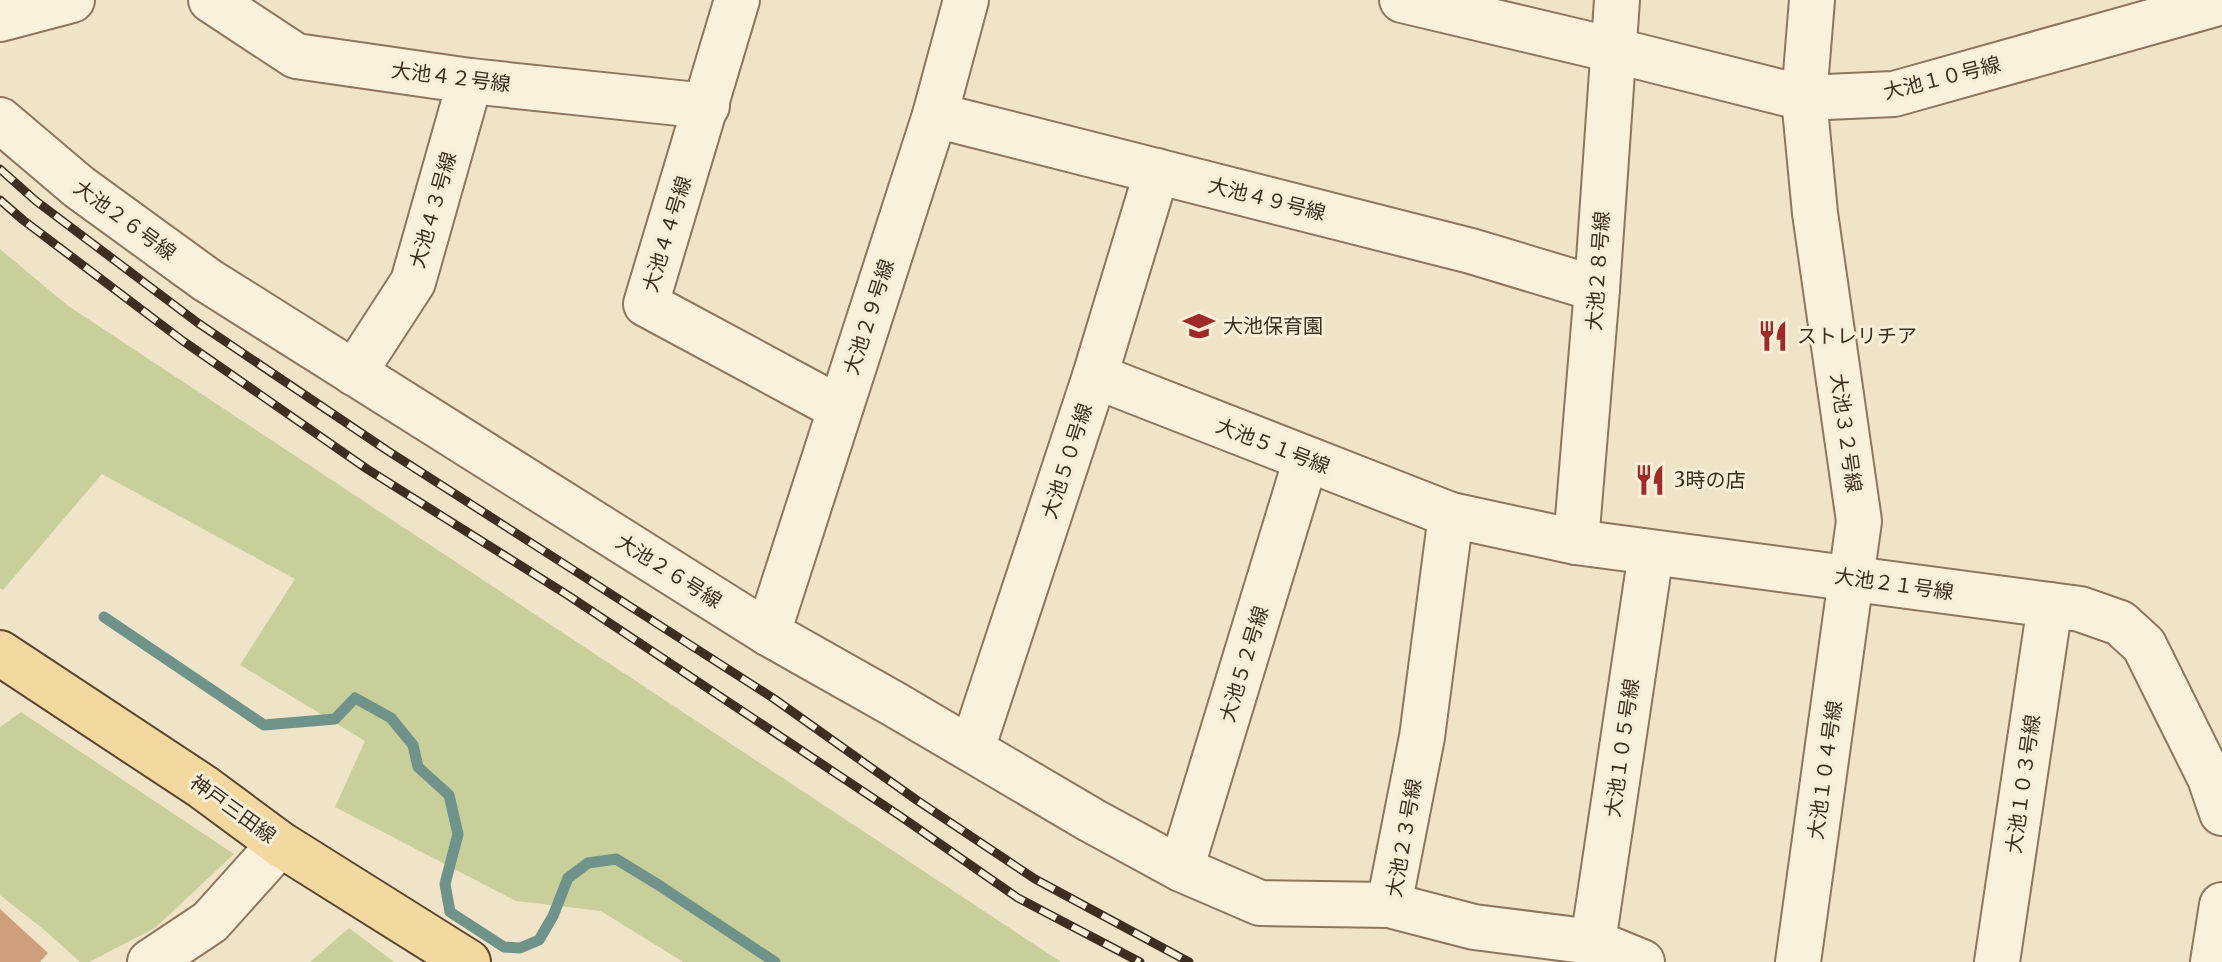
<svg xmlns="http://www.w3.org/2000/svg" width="2222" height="962" viewBox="0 0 2222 962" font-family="Merriweather,'Noto Sans JP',serif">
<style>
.green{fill:#c9cf9b}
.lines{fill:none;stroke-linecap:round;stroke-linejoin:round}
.stream{stroke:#6f938a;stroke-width:11}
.building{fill:#cf9f7d}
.street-casing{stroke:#8d765c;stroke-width:48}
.primary-casing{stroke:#5b4430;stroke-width:48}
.street{stroke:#faf1dc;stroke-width:44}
.primary{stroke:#f3d9a0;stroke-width:44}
.rail-casing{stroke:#3d2e20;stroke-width:9}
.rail{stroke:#f7eed8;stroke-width:6;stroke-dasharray:18;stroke-linecap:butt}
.labels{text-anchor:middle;stroke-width:6;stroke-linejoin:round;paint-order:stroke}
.street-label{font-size:20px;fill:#3d2e20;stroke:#f7eed8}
.poi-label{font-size:20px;fill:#3d2e20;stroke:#f7eed8;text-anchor:start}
</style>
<rect width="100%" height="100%" fill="#f0e4c8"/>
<g class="green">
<polygon points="0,249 67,305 1061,962 683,962 601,911 516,901 335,807 365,741 240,665 295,579 102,474 3,590 0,588"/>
<polygon points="21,712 234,854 155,928 89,962 80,962 48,933 0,895 0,727"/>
<polygon points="349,928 394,962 310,962"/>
</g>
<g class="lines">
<polyline class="stream" points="104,617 264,725 335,719 355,698 391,718 413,745 418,767 449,795 458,834 445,884 450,912 504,947 520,948 539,940 553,916 568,878 588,863 616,859 657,884 775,962"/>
</g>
<polygon class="building" points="0,909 48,953 40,962 0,962"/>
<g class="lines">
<defs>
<g id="street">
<polyline points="211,0 296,56 470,81 707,106"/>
<polyline points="737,0 646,304 839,408"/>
<polyline points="1402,0 1613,50 1804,98 1894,94 2222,2"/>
<polyline points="0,19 72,0"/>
<polyline points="935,115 1471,251 1597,289"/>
<polyline points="0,120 79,187 207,280 768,633 894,704 1091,820 1181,869 1260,903 1389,905"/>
<polyline points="354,373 413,282 470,81"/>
<polyline points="1095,376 1451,515 1576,542 2080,609 2120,623 2144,645 2210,778 2222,813"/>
<polyline points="1451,515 1422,737 1389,905 1474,927 1593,942 1642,962"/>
<polyline points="1576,542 1597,289 1617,0"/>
<polyline points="768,633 935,115 966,0"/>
<polyline points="972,749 1095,376 1157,171"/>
<polyline points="1181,869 1306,459"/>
<polyline points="1593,942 1651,553"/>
<polyline points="150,962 210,922 280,844"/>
<polyline points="1798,962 1859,521 1815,213 1804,98 1812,0"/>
<polyline points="1997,962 2050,605"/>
<polyline points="2213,962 2222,905"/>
</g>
<polyline id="primary" points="0,653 203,787 280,844 468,962"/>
</defs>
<use href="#street" class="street-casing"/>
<use href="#primary" class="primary-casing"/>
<use href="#street" class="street"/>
<use href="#primary" class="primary"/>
<defs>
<g id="rail">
<polyline points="0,169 36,201 198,323 388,451 773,698 918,801 1035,879 1189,962"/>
<polyline points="0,200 23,220 183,341 367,469 569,596 900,816 1018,898 1140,962"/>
</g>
</defs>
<use href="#rail" class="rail-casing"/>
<use href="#rail" class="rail"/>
</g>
<defs>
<symbol id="school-bare" viewBox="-9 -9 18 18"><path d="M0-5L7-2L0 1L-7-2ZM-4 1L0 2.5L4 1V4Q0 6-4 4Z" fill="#9e2a2b" stroke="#f7eed8" stroke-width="2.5" paint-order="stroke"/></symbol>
<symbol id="restaurant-bare" viewBox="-9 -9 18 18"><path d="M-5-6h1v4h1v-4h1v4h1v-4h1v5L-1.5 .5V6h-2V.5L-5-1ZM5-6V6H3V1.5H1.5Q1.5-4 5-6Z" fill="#9e2a2b" stroke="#f7eed8" stroke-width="2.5" paint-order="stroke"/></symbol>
</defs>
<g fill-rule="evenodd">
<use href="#school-bare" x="1177" y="304" width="44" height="44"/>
<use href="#restaurant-bare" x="1751" y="314" width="44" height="44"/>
<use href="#restaurant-bare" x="1628" y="458" width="44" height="44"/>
</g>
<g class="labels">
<g class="street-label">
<text transform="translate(451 77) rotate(7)" y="7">大池４２号線</text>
<text transform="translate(1942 78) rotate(-14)" y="7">大池１０号線</text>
<text transform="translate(1267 199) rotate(14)" y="7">大池４９号線</text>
<text transform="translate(433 210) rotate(-74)" y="7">大池４３号線</text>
<text transform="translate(125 220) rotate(36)" y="7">大池２６号線</text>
<text transform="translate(667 234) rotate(-73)" y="7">大池４４号線</text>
<text transform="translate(1598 271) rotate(-86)" y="7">大池２８号線</text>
<text transform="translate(869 317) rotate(-72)" y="7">大池２９号線</text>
<text transform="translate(1846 433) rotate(82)" y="7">大池３２号線</text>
<text transform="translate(1273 446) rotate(21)" y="7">大池５１号線</text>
<text transform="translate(1067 461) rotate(-72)" y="7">大池５０号線</text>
<text transform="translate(669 571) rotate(32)" y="7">大池２６号線</text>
<text transform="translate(1894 584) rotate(8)" y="7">大池２１号線</text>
<text transform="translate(1244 664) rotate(-73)" y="7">大池５２号線</text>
<text transform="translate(1622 748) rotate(-82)" y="7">大池１０５号線</text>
<text transform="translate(1825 770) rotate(-82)" y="7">大池１０４号線</text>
<text transform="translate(2023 784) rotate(-82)" y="7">大池１０３号線</text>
<text transform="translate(233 809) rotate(36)" y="7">神戸三田線</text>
<text transform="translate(1404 838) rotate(-80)" y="7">大池２３号線</text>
</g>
<g class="poi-label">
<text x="1223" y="333">大池保育園</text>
<text x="1797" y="343">ストレリチア</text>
<text x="1674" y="487">3時の店</text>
</g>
</g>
</svg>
